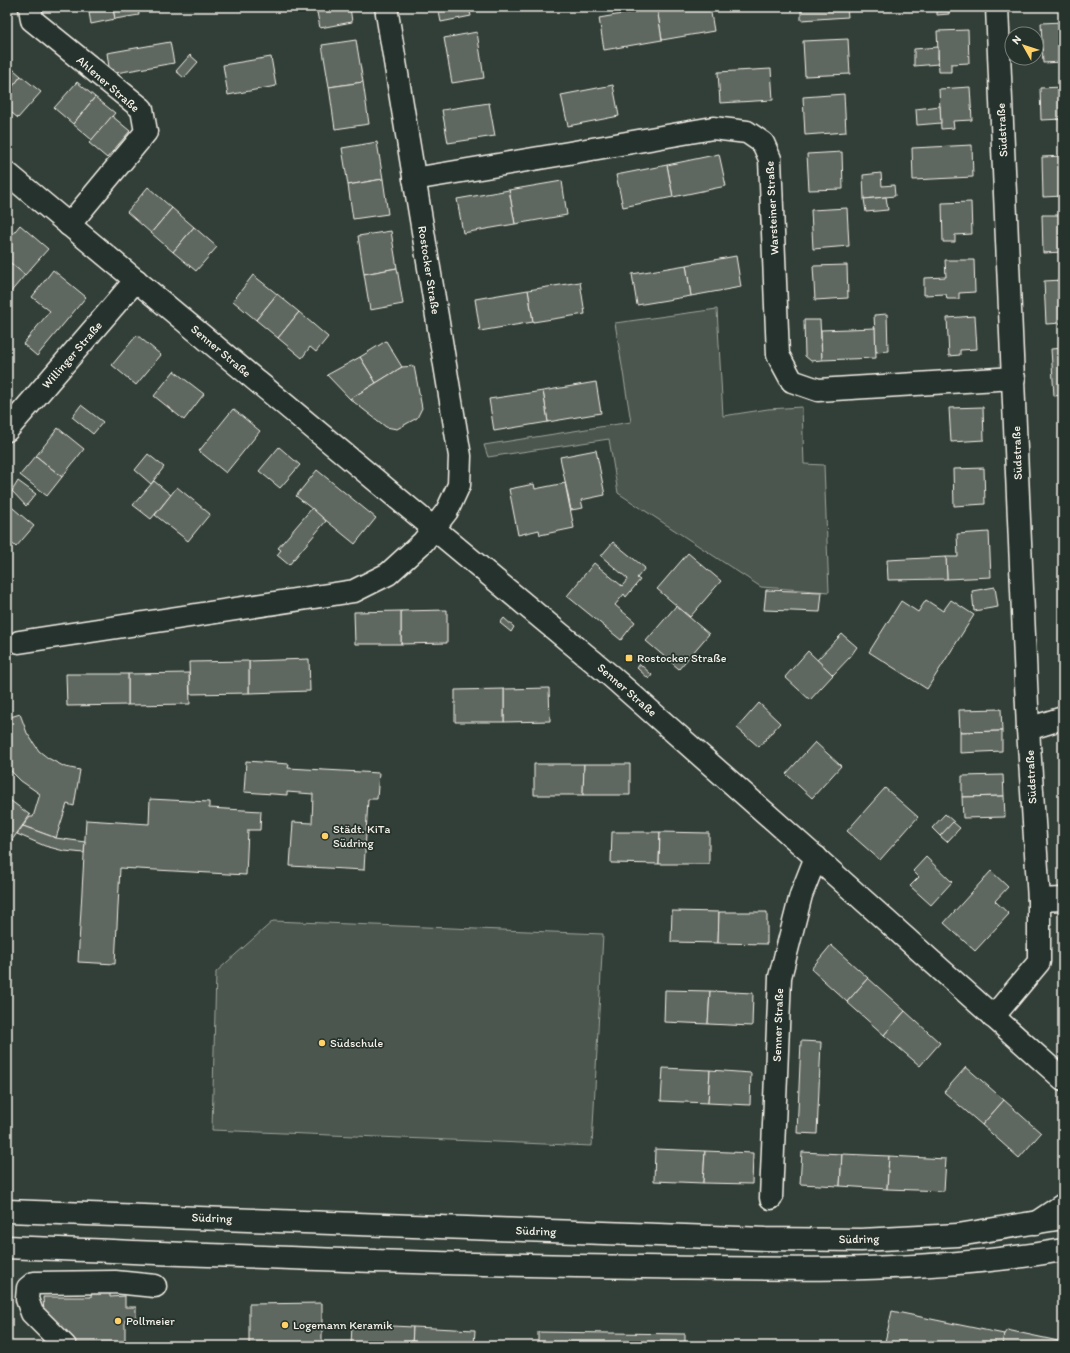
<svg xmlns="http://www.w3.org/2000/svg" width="1070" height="1353" viewBox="0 0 1070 1353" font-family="Itim,sans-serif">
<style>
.green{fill:#4c564f;stroke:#a0a49c}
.building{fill:#5f6861;stroke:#f4f1e8}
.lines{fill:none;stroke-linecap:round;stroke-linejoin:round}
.minor-casing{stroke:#f4f1e8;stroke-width:25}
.major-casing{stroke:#f4f1e8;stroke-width:25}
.minor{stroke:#26332d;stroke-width:22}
.major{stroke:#26332d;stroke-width:22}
.poi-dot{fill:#ffd166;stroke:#26332d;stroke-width:1.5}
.labels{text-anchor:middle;stroke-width:3.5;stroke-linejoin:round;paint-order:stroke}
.street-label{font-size:12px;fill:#f4f1e8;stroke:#26332d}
.poi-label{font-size:12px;fill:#f4f1e8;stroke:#26332d;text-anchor:start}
</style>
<rect width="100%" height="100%" fill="#323e38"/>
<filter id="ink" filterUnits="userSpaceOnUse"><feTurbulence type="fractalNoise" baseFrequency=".025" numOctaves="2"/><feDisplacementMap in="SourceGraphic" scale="8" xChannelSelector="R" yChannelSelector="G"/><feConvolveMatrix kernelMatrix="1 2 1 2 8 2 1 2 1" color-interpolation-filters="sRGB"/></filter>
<g filter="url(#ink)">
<g class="green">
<polygon points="717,309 723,416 768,409 802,407 804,464 824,465 829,592 761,587 618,493 609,439 488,457 484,445 631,422 615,323"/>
<polygon points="273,921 603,934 592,1146 212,1130 216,972"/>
</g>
<g class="building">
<polygon points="88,7 113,7 115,19 91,24"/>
<polygon points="113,7 138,7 139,15 115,19"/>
<polygon points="138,7 161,7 139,11"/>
<polygon points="316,7 350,7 352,22 320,28"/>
<polygon points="438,7 469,7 471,16 441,22"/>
<polygon points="663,7 710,7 714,31 662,40 657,8"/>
<polygon points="801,7 847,7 848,17 801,20"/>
<polygon points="912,7 937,7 913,9"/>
<polygon points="937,7 965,7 949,8 949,14 937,15"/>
<polygon points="657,8 662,40 604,50 599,18"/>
<polygon points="1063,22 1063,62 1043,63 1041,23"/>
<polygon points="968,30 969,63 951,64 951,72 939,72 937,31"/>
<polygon points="477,32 484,78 452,83 444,38"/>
<polygon points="848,39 850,74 805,76 803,41"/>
<polygon points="356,40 363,82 329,87 322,45"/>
<polygon points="170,42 174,63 110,74 107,53"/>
<polygon points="938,47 938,64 914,66 914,49"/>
<polygon points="190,55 198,62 184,78 176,71"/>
<polygon points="271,57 276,86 228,95 223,65"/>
<polygon points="7,64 21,76 7,94"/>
<polygon points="771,69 773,100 720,103 718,72"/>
<polygon points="21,76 41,92 18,118 7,109 7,94"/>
<polygon points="77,82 95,97 73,124 54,108"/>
<polygon points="363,82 369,124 335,129 329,87"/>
<polygon points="613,85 619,116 568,126 561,95"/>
<polygon points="970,87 972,120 953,121 954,128 941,129 939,89"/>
<polygon points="1063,87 1063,119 1041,120 1040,88"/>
<polygon points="844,94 846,132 805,135 803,97"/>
<polygon points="95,97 115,113 92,140 73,124"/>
<polygon points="489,103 495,136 448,143 442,110"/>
<polygon points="940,106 941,123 917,125 916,109"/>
<polygon points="112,116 130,131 107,158 89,143"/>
<polygon points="377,142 383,179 348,185 342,148"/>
<polygon points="972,145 973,177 913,180 912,148"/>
<polygon points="842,152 843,189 809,190 807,154"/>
<polygon points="719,154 726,186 673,197 667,165"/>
<polygon points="1063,156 1063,196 1043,197 1042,157"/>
<polygon points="667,165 673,197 623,207 616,175"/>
<polygon points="881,173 882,186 894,185 895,196 864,199 863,175"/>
<polygon points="383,179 388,214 353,219 348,185"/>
<polygon points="562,181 567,215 515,224 509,190"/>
<polygon points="148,187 172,208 151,233 127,212"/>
<polygon points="509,190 515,224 463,233 457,199"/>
<polygon points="886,197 888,210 866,212 864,199"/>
<polygon points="971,202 972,234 955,235 955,242 943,242 942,203"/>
<polygon points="172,208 194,227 173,252 151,233"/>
<polygon points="847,208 849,246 813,249 811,210"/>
<polygon points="1042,215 1063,215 1063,252 1043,253"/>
<polygon points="20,225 48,249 25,275 7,260 7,241"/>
<polygon points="194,227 217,247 196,271 173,252"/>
<polygon points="391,231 397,268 364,274 358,236"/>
<polygon points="736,256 741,287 691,296 686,265"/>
<polygon points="7,260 25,275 9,294 7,292"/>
<polygon points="945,260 974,260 975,292 959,293 959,299 947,299 946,294 924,295 924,278 946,277"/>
<polygon points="686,265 691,296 637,305 632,274"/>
<polygon points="847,265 848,298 815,300 813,266"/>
<polygon points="397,268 403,304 370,310 364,274"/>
<polygon points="53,270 86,297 37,356 23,344 50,311 32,297"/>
<polygon points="253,275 277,294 256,320 233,301"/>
<polygon points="1063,280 1063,323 1046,324 1044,281"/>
<polygon points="580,282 585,314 533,322 528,290"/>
<polygon points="528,290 533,322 480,331 475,299"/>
<polygon points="277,294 299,312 278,338 256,320"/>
<polygon points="299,312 328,337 316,352 310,347 302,358 278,338"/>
<polygon points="887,314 888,351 876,352 874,315"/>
<polygon points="975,316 977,349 960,350 960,355 949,356 947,318"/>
<polygon points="804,320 820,320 822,360 811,361 805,356"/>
<polygon points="875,328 876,358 822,360 821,330"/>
<polygon points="137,335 161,355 136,385 112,365"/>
<polygon points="386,341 402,367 376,383 360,357"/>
<polygon points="1063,348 1063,395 1054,396 1051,349"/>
<polygon points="360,357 376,383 350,399 327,375"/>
<polygon points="414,366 422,408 417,418 397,429 386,427 350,399 402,367"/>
<polygon points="174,371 204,394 184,420 154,396"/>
<polygon points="596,382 601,413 548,422 543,391"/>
<polygon points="543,391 548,422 494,431 489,399"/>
<polygon points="81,405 103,422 93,434 72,417"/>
<polygon points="983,407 984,440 951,442 949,408"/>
<polygon points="233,409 260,431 226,473 199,451"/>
<polygon points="58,428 84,449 62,477 36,456"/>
<polygon points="279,447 300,465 280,488 259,471"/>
<polygon points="596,450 605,495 581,500 583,508 571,510 560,457"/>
<polygon points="148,454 164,467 151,484 135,470"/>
<polygon points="36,456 62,477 47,496 20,475"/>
<polygon points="984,468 985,504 954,506 953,469"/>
<polygon points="317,470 376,518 355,544 296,496"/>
<polygon points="18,481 36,494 26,506 12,491"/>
<polygon points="154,481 171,495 151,519 133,505"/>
<polygon points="565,483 574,528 540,535 539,530 518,535 509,489 534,484 535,489"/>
<polygon points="177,487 210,514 188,541 155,515"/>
<polygon points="7,503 34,526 16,547 7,539"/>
<polygon points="312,508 326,521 289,565 277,555 281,550 278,548"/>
<polygon points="989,532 991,577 947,579 946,557 958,557 957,534"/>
<polygon points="613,542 645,568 637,578 640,580 626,597 624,594 615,605 635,622 621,640 567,596 594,563 622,586 628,579 601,556"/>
<polygon points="688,553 721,581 690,617 657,589"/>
<polygon points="946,557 947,579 888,580 887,560"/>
<polygon points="995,587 998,607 974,611 972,591"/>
<polygon points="766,590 822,592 820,612 764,610"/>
<polygon points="926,600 943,611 951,600 974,615 927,689 869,652 901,601 918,612"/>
<polygon points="676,606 709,634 679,669 646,641"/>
<polygon points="447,610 447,643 401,644 401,611"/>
<polygon points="401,611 401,644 355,644 354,612"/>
<polygon points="504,618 514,627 511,632 500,623"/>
<polygon points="842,634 857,647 850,657 833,675 817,660"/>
<polygon points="808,651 833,675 810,700 785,677"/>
<polygon points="309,659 310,691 249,693 249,661"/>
<polygon points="249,661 249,693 190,694 189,662"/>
<polygon points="640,664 652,675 649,679 637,668"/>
<polygon points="189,673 190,704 128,705 128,674"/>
<polygon points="66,674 128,674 128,705 67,706"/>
<polygon points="549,688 550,721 504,722 504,689"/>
<polygon points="504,689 504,722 455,722 455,690"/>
<polygon points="759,703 780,723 759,747 737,728"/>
<polygon points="1001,709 1002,731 960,732 959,710"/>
<polygon points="20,714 27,733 39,751 48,758 65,767 80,770 74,806 67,804 56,838 23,826 30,817 33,817 40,794 21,781 7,767 7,718"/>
<polygon points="1002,731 1002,751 960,753 960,732"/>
<polygon points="815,742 841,766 812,798 786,774"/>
<polygon points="246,761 289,764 288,768 379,773 377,799 368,799 364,870 290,866 293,822 312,823 313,794 287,792 287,795 244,792"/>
<polygon points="534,764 584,764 583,795 534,795"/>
<polygon points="584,764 630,764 630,795 583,795"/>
<polygon points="1003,775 1004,796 962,797 962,776"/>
<polygon points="885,788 918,817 880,860 847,831"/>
<polygon points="1004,796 1005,817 963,818 962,797"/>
<polygon points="7,798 30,815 7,847"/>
<polygon points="150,799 209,802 209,808 261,811 260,830 248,830 246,875 120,868 115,964 78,962 86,820 149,824"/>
<polygon points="945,814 954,822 940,836 932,828"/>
<polygon points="953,822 960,828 947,842 940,836"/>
<polygon points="23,826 56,838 85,842 84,853 64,851 45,846 17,834"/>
<polygon points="612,832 660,832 659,864 611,863"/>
<polygon points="660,832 709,833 709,864 659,864"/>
<polygon points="926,857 952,882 931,905 910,886 919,877 913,871"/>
<polygon points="991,871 1008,887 995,901 1009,914 975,951 944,923"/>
<polygon points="672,911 719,912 718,943 671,942"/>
<polygon points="719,912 767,912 767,944 718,943"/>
<polygon points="831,945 868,978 847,1002 811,969"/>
<polygon points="868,978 905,1011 884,1035 847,1002"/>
<polygon points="665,990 710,991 708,1024 664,1022"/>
<polygon points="710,991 753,993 752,1026 708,1024"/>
<polygon points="905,1011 940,1043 920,1066 884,1035"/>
<polygon points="801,1041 821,1042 817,1134 797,1133"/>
<polygon points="966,1067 1004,1100 982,1125 944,1092"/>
<polygon points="663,1068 710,1070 708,1103 661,1101"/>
<polygon points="710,1070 751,1073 750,1105 708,1103"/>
<polygon points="1004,1100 1041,1133 1019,1158 982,1125"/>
<polygon points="655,1149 705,1151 703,1183 654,1181"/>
<polygon points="705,1151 753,1153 752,1184 703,1183"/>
<polygon points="802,1152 842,1154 840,1186 800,1184"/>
<polygon points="842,1154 889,1156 887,1189 840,1186"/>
<polygon points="889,1156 946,1159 944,1191 887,1189"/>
<polygon points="91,1288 110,1288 110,1297 125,1296 125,1307 136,1307 136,1320 125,1320 125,1346 72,1346 44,1316 43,1297 91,1297"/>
<polygon points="322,1303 322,1346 249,1346 249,1304"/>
<polygon points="892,1311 1004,1334 1002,1346 884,1346"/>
<polygon points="352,1324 413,1327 412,1346 351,1346"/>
<polygon points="413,1327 475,1330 474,1346 412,1346"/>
<polygon points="1007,1330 1063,1342 1063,1346 1002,1346 1004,1334"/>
<polygon points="538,1332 685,1334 685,1346 538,1346"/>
</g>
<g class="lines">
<defs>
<g id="minor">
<polyline points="30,7 32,20 142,109 146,132 69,225"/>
<polyline points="7,173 612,677 813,855 1063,1079"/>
<polyline points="414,179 569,153 713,128 747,132 763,143 770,159 778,355 792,381 818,390 1014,378"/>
<polyline points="7,430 136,280"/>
<polyline points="19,642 354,591 388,574 423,542 434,528 447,511 459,485 460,456 386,7"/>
<polyline points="1028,729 1063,718"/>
<polyline points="1039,900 1063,899"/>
<polyline points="993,1017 1039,962 1039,900 1028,729 997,7"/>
<polyline points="771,1198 780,977 801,895 816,857"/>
<polyline points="1036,1223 1063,1205"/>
<polyline points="65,1346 32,1313 27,1299 28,1288 34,1283 115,1282 155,1286"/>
</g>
<g id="major">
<polyline points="7,1211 766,1239 861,1240 958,1235 1063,1218"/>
<path d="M7,1247C219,1255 432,1265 644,1267C785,1269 923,1274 1063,1250"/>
</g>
</defs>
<use href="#minor" class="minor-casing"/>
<use href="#major" class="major-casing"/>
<use href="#minor" class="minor"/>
<use href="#major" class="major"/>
</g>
</g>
<g class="poi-dot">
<rect x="625" y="654" width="8" height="8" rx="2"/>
<circle cx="325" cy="836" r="4"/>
<circle cx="322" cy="1043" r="4"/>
<circle cx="118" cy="1321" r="4"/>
<circle cx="285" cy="1325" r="4"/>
</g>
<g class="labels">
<g class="street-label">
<text transform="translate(108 84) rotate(41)" y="4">Ahlener Straße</text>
<text transform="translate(1002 130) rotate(-93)" y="4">Südstraße</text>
<text transform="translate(772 208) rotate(-93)" y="4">Warsteiner Straße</text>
<text transform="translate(429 270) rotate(81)" y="4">Rostocker Straße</text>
<text transform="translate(221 351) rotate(40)" y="4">Senner Straße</text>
<text transform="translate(72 355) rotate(-49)" y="4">Willinger Straße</text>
<text transform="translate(1017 453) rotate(-92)" y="4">Südstraße</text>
<text transform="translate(627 690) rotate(41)" y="4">Senner Straße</text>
<text transform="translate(1031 777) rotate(-93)" y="4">Südstraße</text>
<text transform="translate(778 1025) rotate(-88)" y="4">Senner Straße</text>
<text transform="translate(212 1218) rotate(2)" y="4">Südring</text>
<text transform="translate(536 1231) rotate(2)" y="4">Südring</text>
<text transform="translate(859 1239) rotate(-1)" y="4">Südring</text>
</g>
<g class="poi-label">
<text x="637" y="662">Rostocker Straße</text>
<text x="333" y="833">Städt. KiTa<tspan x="333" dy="14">Südring</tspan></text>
<text x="330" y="1047">Südschule</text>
<text x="126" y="1325">Pollmeier</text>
<text x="293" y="1329">Logemann Keramik</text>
</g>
</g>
<rect width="1070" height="1353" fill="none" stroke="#26332d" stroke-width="24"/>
<rect x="12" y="12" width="1046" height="1329" fill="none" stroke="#f4f1e8" stroke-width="1.5" filter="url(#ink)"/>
<g transform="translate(1024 46) rotate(309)"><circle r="19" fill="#26332d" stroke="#787f78"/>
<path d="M0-3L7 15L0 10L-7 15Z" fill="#ffd166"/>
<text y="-6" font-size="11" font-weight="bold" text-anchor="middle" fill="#f4f1e8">N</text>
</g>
</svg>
